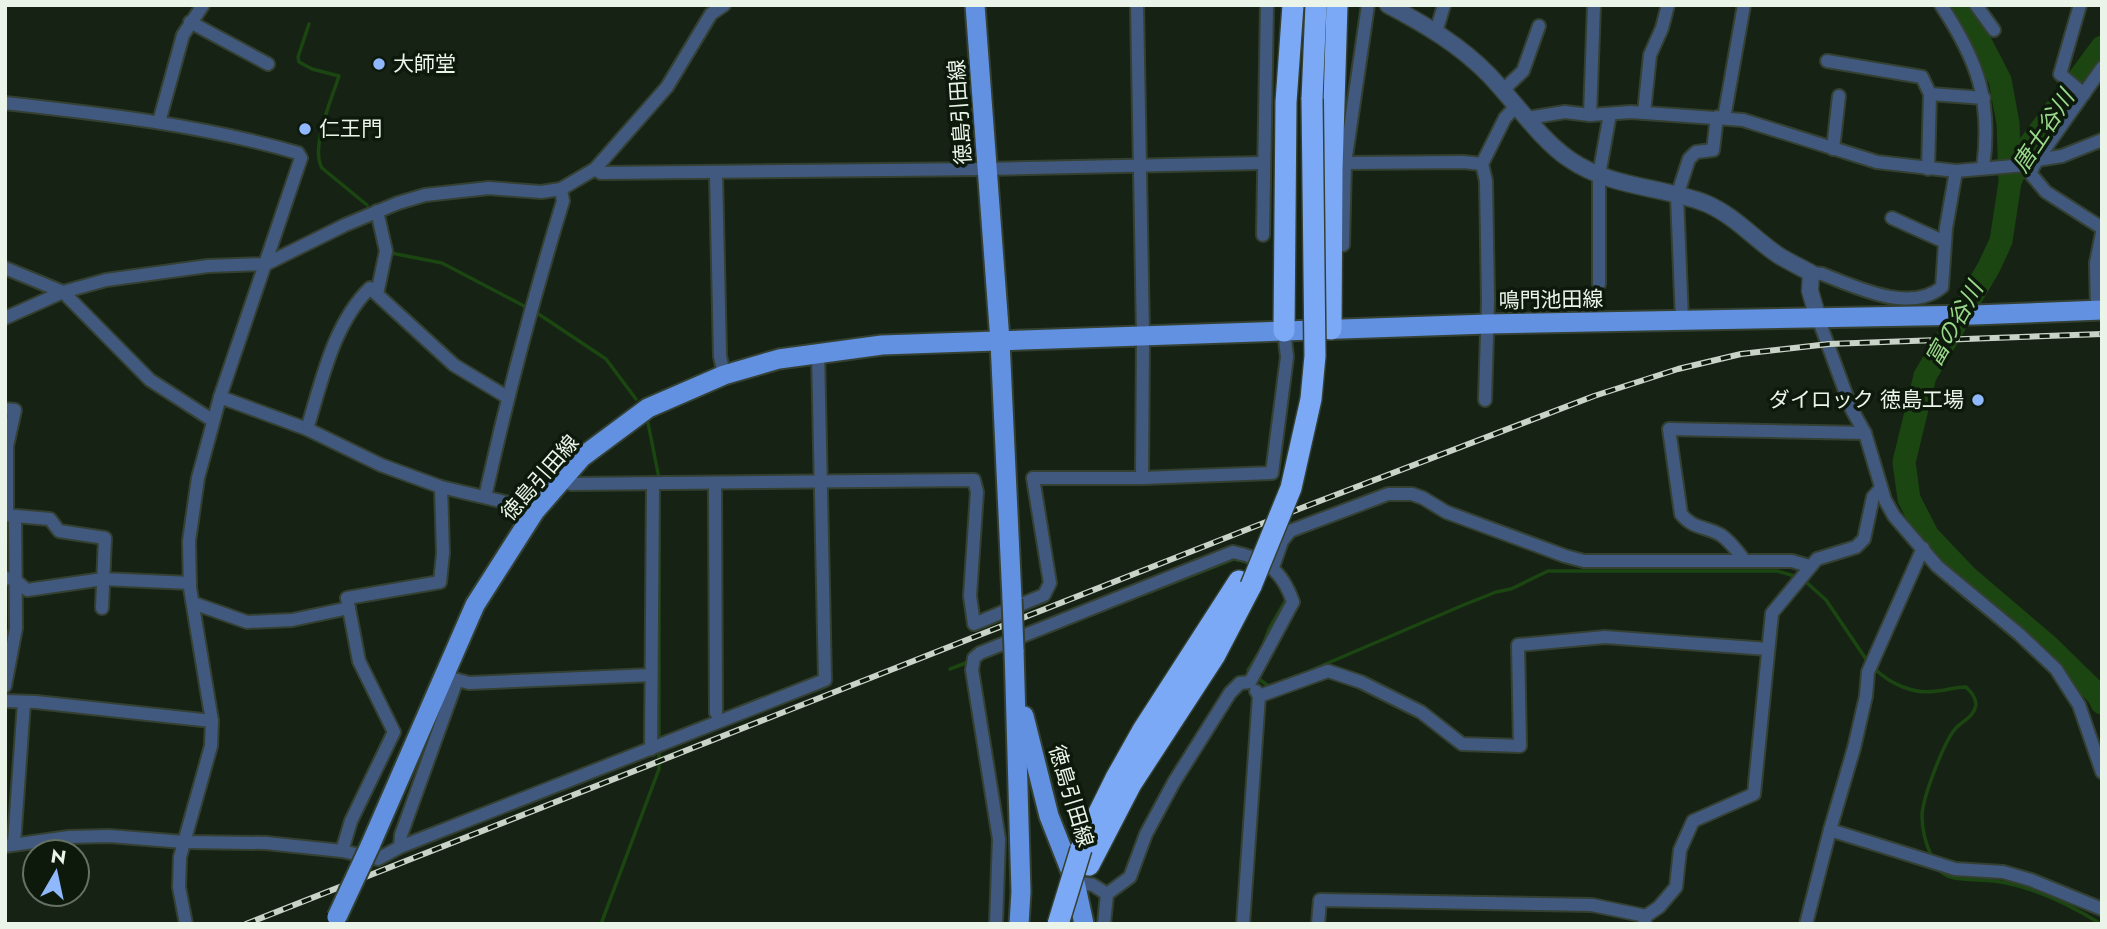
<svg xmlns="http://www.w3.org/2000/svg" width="2107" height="929" viewBox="0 0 2107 929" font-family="Jost,'Noto Sans JP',sans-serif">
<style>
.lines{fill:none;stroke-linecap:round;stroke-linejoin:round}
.stream{stroke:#1b4511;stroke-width:3.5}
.river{stroke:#1b4511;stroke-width:23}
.minor-casing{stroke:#344032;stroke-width:16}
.tertiary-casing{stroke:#344032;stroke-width:19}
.primary-casing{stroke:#344032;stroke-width:23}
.motorway-casing{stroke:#344032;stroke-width:24}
.minor{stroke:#42597f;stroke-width:12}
.tertiary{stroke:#42597f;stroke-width:16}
.primary{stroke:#6391e1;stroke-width:19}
.motorway{stroke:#7ca9f5;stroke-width:21}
.rail-casing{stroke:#cad3c8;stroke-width:6}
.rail{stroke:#0d1a0b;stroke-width:3.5;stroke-dasharray:10;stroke-linecap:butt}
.primary-bridge-casing{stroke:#344032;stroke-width:23;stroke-linecap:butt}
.motorway-bridge-casing{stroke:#344032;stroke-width:24;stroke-linecap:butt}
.primary-bridge{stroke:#6391e1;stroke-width:19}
.motorway-bridge{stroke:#7ca9f5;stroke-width:21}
.poi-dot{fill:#8fb8fd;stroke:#0d1a0b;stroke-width:2.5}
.labels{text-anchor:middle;stroke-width:7;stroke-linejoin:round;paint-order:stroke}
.poi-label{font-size:21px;fill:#ebf4e9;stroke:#0d1a0b;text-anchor:start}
.street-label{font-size:21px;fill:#ebf4e9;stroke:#0d1a0b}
.water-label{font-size:23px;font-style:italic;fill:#9ad98c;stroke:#0d1a0b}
</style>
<rect width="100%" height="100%" fill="#162314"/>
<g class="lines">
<g class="stream">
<path d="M309,24L298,57L299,62L312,69L339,76C332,98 310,148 322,168L367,205"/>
<polyline points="391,253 442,263 526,307"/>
<polyline points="537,313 606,359 636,399"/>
<polyline points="648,423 659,478"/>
<polyline points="1805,581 1826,600 1868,662"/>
<polyline points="1145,594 1234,559 1250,563"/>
<path d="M1874,668C1890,684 1914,695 1937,691C1947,690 1955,687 1966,687C1971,692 1976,697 1976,705C1974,717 1962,721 1955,729C1943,744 1923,797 1922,815C1922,829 1926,845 1932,857"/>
<polyline points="950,669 971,661"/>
<polyline points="1250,672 1248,670 1262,648 1269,629 1287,598"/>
<polyline points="1300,675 1461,606 1496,592 1511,589 1548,571 1777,571 1798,577"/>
<polyline points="1256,677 1270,687"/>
<path d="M1937,867C1947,884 1977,878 1994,881C2032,886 2069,904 2101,924"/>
<polyline points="601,924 659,769 659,491"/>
</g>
<g class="river">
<polyline points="1961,5 2000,80 2008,123 2010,182 2001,241 1989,267 1925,376 1904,462 1909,499 1928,536 1966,576 2048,646 2098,695 2102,703"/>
<polyline points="2011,179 2025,151 2102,47"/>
</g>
<defs>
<g id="minor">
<polyline points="1137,5 1143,336 1142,478"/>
<path d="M1941,5C1978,61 1992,101 1983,168"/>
<polyline points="1976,5 1994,30"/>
<polyline points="2080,5 2060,74 2084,94"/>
<polyline points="190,22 268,64"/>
<polyline points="1436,32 1444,5"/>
<polyline points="1827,61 1922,77 1930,94 1928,169"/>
<polyline points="2102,68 2037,160 2030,173 2046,192 2102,228"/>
<polyline points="1502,91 1523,71 1539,26"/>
<polyline points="1930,94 1984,98"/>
<path d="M5,103C104,114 202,125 298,153L301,158L220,397L198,478L189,541L190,588L212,721L211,746L180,857L179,887L186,924"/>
<polyline points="1644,113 1650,55 1662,28 1668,5"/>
<polyline points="1590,115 1594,5"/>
<polyline points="1528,118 1565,112 1590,115 1631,112 1743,120 1877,162 1956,171 2025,165 2037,160 2062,156 2102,140"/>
<polyline points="1724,118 1744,5"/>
<polyline points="159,122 183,35 203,5"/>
<polyline points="1833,149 1839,96"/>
<polyline points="1345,163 1463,162 1482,164"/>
<polyline points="595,169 601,173 986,169 1262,163"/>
<polyline points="716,173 720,356 724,375"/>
<polyline points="1892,218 1945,242"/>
<polyline points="1263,235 1267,5"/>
<polyline points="1343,245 1345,163 1368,5"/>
<polyline points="5,268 63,292 150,380 212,420"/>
<path d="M1811,273L1822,274C1856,287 1910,314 1942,287L1946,228L1956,171"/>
<polyline points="1599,284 1599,175 1610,114"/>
<polyline points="377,294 386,251 377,211"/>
<polyline points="2097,310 2096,263 2102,233"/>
<polyline points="5,318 63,292 106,280 208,266 266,264 345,225 398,203 425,195 489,188 541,192 561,189 595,169 667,87 711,14 724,5"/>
<polyline points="1818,318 1852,410 1865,433 1885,500 1894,516 1937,566 2019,634 2056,669 2079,705 2102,772"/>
<polyline points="1682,320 1677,196 1689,159 1696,152 1713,150 1717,117"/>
<polyline points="220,397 307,429 381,465 441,487 526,507 535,511"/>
<polyline points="1485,400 1488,300 1486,181 1482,164 1505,118 1516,106"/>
<polyline points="5,409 15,410 7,446 7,515"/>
<path d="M307,429C322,381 333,324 370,288L454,365L507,397"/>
<polyline points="562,481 571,484 974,480 977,492 970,596 974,624 1044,595 1050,583 1033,478 1142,478 1272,473 1287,357 1284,331"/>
<polyline points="715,484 716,713"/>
<path d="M485,497C507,397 533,299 563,201L561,189"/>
<polyline points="5,515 50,519 59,531 105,538 102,608"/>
<polyline points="1923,548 1868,672 1866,696 1854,748 1830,830 1955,869 2003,872 2031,880 2102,909"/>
<path d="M1745,561C1738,552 1731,542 1721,535C1705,526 1693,529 1681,514L1669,429L1865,433"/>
<polyline points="1273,567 1282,541 1290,531 1388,494 1412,494 1423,498 1446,512 1565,556 1584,561 1792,561 1809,566"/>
<polyline points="5,578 14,579 27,590 103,579 190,583"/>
<polyline points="193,603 247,622 292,620 349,608"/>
<polyline points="443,676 469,683 651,675"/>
<polyline points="5,686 16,628 15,516"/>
<polyline points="1259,696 1328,671 1361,682 1421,712 1462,744 1520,746 1518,645 1605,637 1768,649"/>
<polyline points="5,701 36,702 212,721"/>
<polyline points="651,749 653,484"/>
<polyline points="14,844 24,702"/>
<polyline points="5,846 69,837 109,836 184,842 266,843 342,851 351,821 394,732 359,661 347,598 440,582 443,553 441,487"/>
<polyline points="400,847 401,835 457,680"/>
<polyline points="342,851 378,859 400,847 825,680 818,352"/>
<polyline points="1075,882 1093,885 1107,894"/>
<path d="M996,924L999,839L972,670L974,658L980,653L1233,552C1266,559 1282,570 1293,602L1250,682L1240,683L1230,693L1174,782L1146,834L1130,877L1107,894L1104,924"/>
<polyline points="1243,924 1259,696 1256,691"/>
<polyline points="1318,924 1320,900 1592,905 1646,916"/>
<polyline points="1644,924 1646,916 1659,907 1676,887 1680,850 1693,821 1754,794 1772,613 1817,559 1856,547 1864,539 1873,497 1881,488"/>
<polyline points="1806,924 1830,830"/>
</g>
<path id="tertiary" d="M1388,5C1424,24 1460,45 1489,75C1514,101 1540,139 1569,159C1611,188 1660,186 1705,203C1734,215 1753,238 1778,255C1789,262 1800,267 1811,273L1810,291L1818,318"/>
<g id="primary">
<polyline points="975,5 1000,341 1012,599"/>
<polyline points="1014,650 1021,892 1019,924"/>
<polyline points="1024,716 1049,816 1075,882 1084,924"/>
<polyline points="370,846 475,605 535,511 582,457 648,408 724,375 779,359 882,345 1487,324 1974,315 2102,310"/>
</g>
<g id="motorway">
<polyline points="1312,99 1316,5"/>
<polyline points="1331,329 1332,169 1337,5"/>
<polyline points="1284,331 1286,102 1293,5"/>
<polyline points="1081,849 1116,778 1143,730 1239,581"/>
<polyline points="1089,865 1131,784 1215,655 1251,586"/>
</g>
</defs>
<use href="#minor" class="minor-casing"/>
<use href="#tertiary" class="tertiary-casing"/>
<use href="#primary" class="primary-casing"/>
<use href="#motorway" class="motorway-casing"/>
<use href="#minor" class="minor"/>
<use href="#tertiary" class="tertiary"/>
<use href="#primary" class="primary"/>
<use href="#motorway" class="motorway"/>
<defs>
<polyline id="rail" points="246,924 1304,507 1594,396 1678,369 1741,354 1829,344 2102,334"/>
</defs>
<use href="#rail" class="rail-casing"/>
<use href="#rail" class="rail"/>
<defs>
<g id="primary-bridge">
<polyline points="1012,599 1014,650"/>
<polyline points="337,917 370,846"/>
</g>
<g id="motorway-bridge">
<polyline points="1251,586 1291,488 1311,399 1315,356 1312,99"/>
<polyline points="1058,924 1081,849"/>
</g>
</defs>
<use href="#primary-bridge" class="primary-bridge-casing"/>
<use href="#motorway-bridge" class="motorway-bridge-casing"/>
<use href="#primary-bridge" class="primary-bridge"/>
<use href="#motorway-bridge" class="motorway-bridge"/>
</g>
<g class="poi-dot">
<circle cx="379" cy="64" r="7"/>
<circle cx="305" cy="129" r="7"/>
<circle cx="1978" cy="400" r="7"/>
</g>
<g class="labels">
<g class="poi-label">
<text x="393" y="71">大師堂</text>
<text x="319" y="136">仁王門</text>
<text x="1964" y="407" text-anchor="end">ダイロック 徳島工場</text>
</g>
<g class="street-label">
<text transform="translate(960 112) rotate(-94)" y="7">徳島引田線</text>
<text transform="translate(1551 300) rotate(-1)" y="7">鳴門池田線</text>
<text transform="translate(540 478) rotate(-49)" y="7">徳島引田線</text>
<text transform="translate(1071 796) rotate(73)" y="7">徳島引田線</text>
</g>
<g class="water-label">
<text transform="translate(2043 131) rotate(-57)" y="8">唐土谷川</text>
<text transform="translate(1954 324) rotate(-61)" y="8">富の谷川</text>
</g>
</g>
<rect width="2107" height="929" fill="none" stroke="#ebf4e9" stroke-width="14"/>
<g transform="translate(56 873) rotate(9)"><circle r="33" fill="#0d1a0b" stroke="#667164" stroke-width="2"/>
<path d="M0-5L12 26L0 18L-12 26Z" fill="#8fb8fd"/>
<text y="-10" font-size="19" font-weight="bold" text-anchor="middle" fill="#ebf4e9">N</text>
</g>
</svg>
